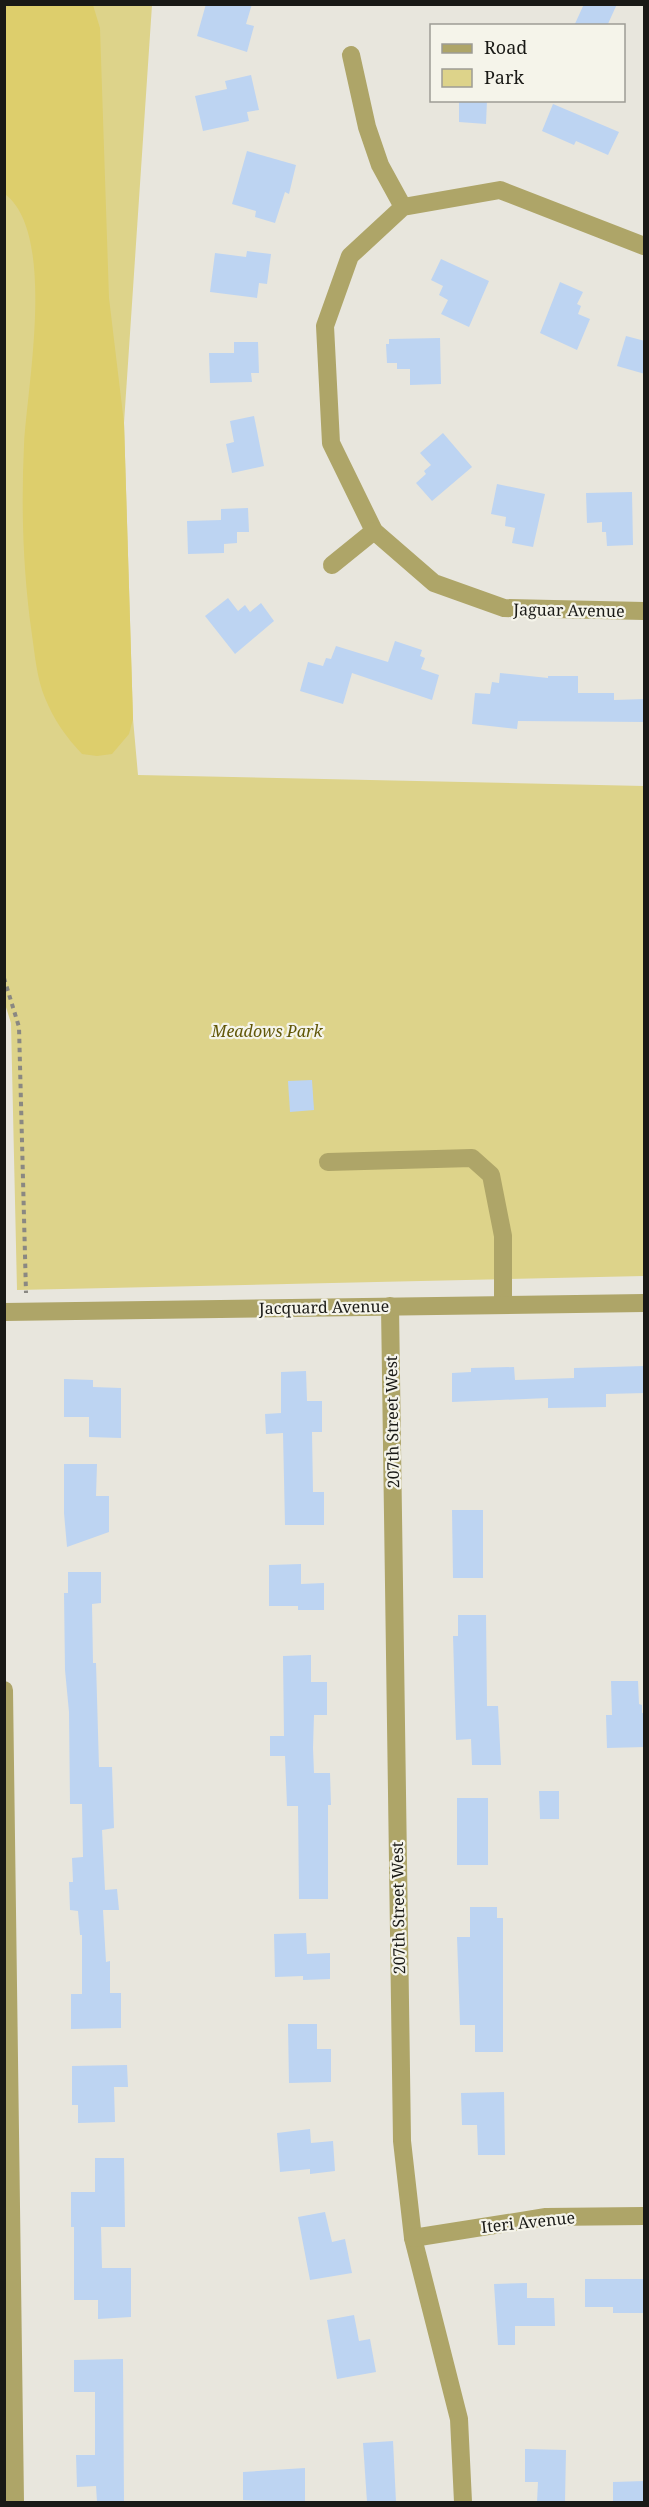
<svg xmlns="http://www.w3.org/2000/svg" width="649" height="2507" viewBox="0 0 649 2507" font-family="'Noto Serif',serif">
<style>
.green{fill:#ddd38a}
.water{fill:#ddce6c}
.building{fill:#bdd4f2}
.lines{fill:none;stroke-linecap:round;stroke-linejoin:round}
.path{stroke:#8a8882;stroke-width:4;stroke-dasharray:4.5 4.5;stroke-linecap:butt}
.minor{stroke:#aea568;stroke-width:18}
.labels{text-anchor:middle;stroke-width:4.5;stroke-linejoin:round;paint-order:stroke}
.street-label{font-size:16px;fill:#191916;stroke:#f5f4ea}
.park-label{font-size:16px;font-style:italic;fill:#615708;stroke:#f5f4ea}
</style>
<rect width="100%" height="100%" fill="#e8e6dd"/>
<polygon class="green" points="5,5 152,5 124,423 133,719 138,775 644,786 644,1276 17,1290 11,1023 5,1004"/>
<path class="water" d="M4,5H93L100,28L109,298L124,423L133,719L129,734L112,754L97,756L82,754C66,737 54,720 45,698C37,679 35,656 32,635C23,572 21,509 24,445C27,386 57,234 5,194Z"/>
<g class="building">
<polygon points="206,4 252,4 246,24 254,26 247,52 197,36"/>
<polygon points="584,4 617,4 607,26 574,26"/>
<polygon points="251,75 259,110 247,112 249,121 203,131 195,96 227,89 225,81"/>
<polygon points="459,100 487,100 486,124 459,122"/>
<polygon points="553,104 619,132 608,155 576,141 574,145 542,131"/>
<polygon points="247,151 296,165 289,194 285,192 275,223 255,217 256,211 232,204"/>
<polygon points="247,251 271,254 267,284 259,283 257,298 210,292 215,253 246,257"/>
<polygon points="441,259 489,281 469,327 441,314 448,300 439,295 443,286 431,280"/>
<polygon points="560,282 583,292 577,304 581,306 578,314 590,319 577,350 540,333"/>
<polygon points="626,336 645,341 645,374 617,366"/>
<polygon points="440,338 441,384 410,385 410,369 397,369 397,363 387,363 386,344 389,344 389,339"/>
<polygon points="234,342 258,342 259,373 251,373 252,382 210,383 209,353 234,353"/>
<polygon points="254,416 264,466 232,473 226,444 234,442 230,421"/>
<polygon points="443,433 472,467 432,501 416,483 426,474 424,471 431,465 420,453"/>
<polygon points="497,484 545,494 533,547 512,543 515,528 505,526 506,517 491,514"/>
<polygon points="632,492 633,545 607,546 606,532 602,532 602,522 587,523 586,493"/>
<polygon points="248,508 249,532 237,532 237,543 224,544 224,553 188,554 187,521 221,520 221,509"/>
<polygon points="228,598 238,611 245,605 250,612 261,603 274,621 235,654 205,616"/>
<polygon points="395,641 422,650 420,656 425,658 421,669 439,675 432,700 352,673 343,704 300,691 308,662 323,666 326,658 331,659 336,646 388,662"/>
<polygon points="500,673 548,678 548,676 578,676 578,693 614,693 614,700 645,699 645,722 518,721 517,729 472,724 475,693 490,694 492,682 499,683"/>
<polygon points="312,1080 314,1110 290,1112 288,1081"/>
<polygon points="645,1366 645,1393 606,1394 606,1407 548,1408 548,1398 452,1402 452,1373 471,1372 471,1368 514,1367 515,1380 574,1378 574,1368"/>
<polygon points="306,1371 307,1401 322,1401 322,1432 312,1432 313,1492 324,1492 324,1525 285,1525 283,1433 266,1434 265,1414 281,1413 281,1372"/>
<polygon points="64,1379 93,1380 93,1387 121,1388 121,1438 89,1437 89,1417 64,1417"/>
<polygon points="64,1464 97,1464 96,1496 109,1496 109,1532 67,1547 64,1513"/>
<polygon points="452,1510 483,1510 483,1578 453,1578"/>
<polygon points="301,1564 301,1584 324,1583 324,1610 298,1610 298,1606 269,1606 269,1565"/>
<polygon points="68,1572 101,1572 101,1603 92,1604 93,1663 96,1663 99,1767 112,1767 114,1828 102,1830 105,1890 117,1889 119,1910 103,1910 106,1962 110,1961 110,1993 121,1993 121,2028 71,2029 71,1994 82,1994 82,1935 80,1935 78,1911 70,1910 69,1882 73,1882 72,1858 83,1857 82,1804 70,1804 69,1712 65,1670 64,1593 68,1593"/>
<polygon points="458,1615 486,1615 487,1706 498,1706 501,1765 472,1765 471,1739 456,1740 453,1636 458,1636"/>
<polygon points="311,1655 311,1682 327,1682 327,1715 314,1715 313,1748 314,1773 330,1773 331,1805 328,1805 328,1899 299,1899 298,1806 287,1806 285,1756 270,1756 270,1736 284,1736 283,1656"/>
<polygon points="611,1681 638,1681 639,1704 642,1705 642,1713 645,1713 645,1747 607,1748 606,1715 612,1715"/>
<polygon points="539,1791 559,1791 559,1819 540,1819"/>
<rect x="457" y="1798" width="31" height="67"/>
<polygon points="470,1907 497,1907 497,1918 503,1918 503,2052 475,2052 475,2025 460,2025 457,1937 470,1937"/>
<polygon points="306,1933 307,1954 330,1953 330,1979 303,1980 303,1976 275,1977 274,1934"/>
<polygon points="288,2024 317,2024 317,2049 331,2049 331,2082 289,2083"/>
<polygon points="127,2065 128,2087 114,2087 115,2122 78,2123 78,2105 72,2105 72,2066"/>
<polygon points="504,2092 505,2155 478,2155 477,2125 462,2125 461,2093"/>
<polygon points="310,2129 311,2143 333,2141 335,2171 310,2174 310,2169 280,2172 277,2133"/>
<polygon points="95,2158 124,2158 125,2227 101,2227 102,2268 131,2268 131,2317 98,2319 98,2300 74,2300 74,2227 71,2227 71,2192 95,2192"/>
<polygon points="325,2212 332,2242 345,2239 352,2273 310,2280 298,2217"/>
<polygon points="585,2279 645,2279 645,2313 613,2313 613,2307 585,2307"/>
<polygon points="527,2283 527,2298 554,2298 555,2326 515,2326 515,2345 498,2345 494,2284"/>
<polygon points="354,2315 359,2341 370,2339 376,2372 337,2379 327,2320"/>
<polygon points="123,2359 124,2502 97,2502 96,2486 77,2487 76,2455 95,2455 95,2392 74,2392 74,2360"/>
<polygon points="393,2441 396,2502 367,2502 363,2443"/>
<polygon points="525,2449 566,2450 565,2502 537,2502 538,2482 525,2482"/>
<polygon points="305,2468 305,2502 243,2500 243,2472"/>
<polygon points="645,2481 645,2502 613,2502 613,2482"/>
</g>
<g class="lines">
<polyline class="path" points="4,978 19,1027 26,1293"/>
<g class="minor">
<polyline points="351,55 367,127 380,165 403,207"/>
<polyline points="644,246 500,190 403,207 350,256 325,326 331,443 374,531 434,583 504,608 644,611"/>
<polyline points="332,565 374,531"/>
<polyline points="328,1162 472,1158 491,1175 503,1236 503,1305"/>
<polyline points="390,1306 402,2141 413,2238 459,2419 463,2502"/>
<polyline points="4,1312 644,1303"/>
<polyline points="4,1690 15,2502"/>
<polyline points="413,2238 546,2217 644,2216"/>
</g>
</g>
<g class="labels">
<g class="street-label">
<text transform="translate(569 610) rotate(1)" y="6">Jaguar Avenue</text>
<text transform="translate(324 1307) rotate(-1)" y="6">Jacquard Avenue</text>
<text transform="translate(392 1422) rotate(-91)" y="6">207th Street West</text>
<text transform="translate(398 1908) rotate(-91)" y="6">207th Street West</text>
<text transform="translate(528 2222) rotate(-6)" y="6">Iteri Avenue</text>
</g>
<g class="park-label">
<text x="267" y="1037">Meadows Park</text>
</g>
</g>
<rect width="649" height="2507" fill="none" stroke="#191916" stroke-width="12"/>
<rect x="430" y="24" width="195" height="78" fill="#f5f4ea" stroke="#9d9c95" stroke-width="1.5"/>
<rect x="442" y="44" width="30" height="9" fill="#aea568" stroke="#9d9c95" stroke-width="1.5"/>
<text x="484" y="54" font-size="18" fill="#191916">Road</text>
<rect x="442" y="69" width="30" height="18" fill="#ddd38a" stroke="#9d9c95" stroke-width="1.5"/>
<text x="484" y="84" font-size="18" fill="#191916">Park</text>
</svg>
